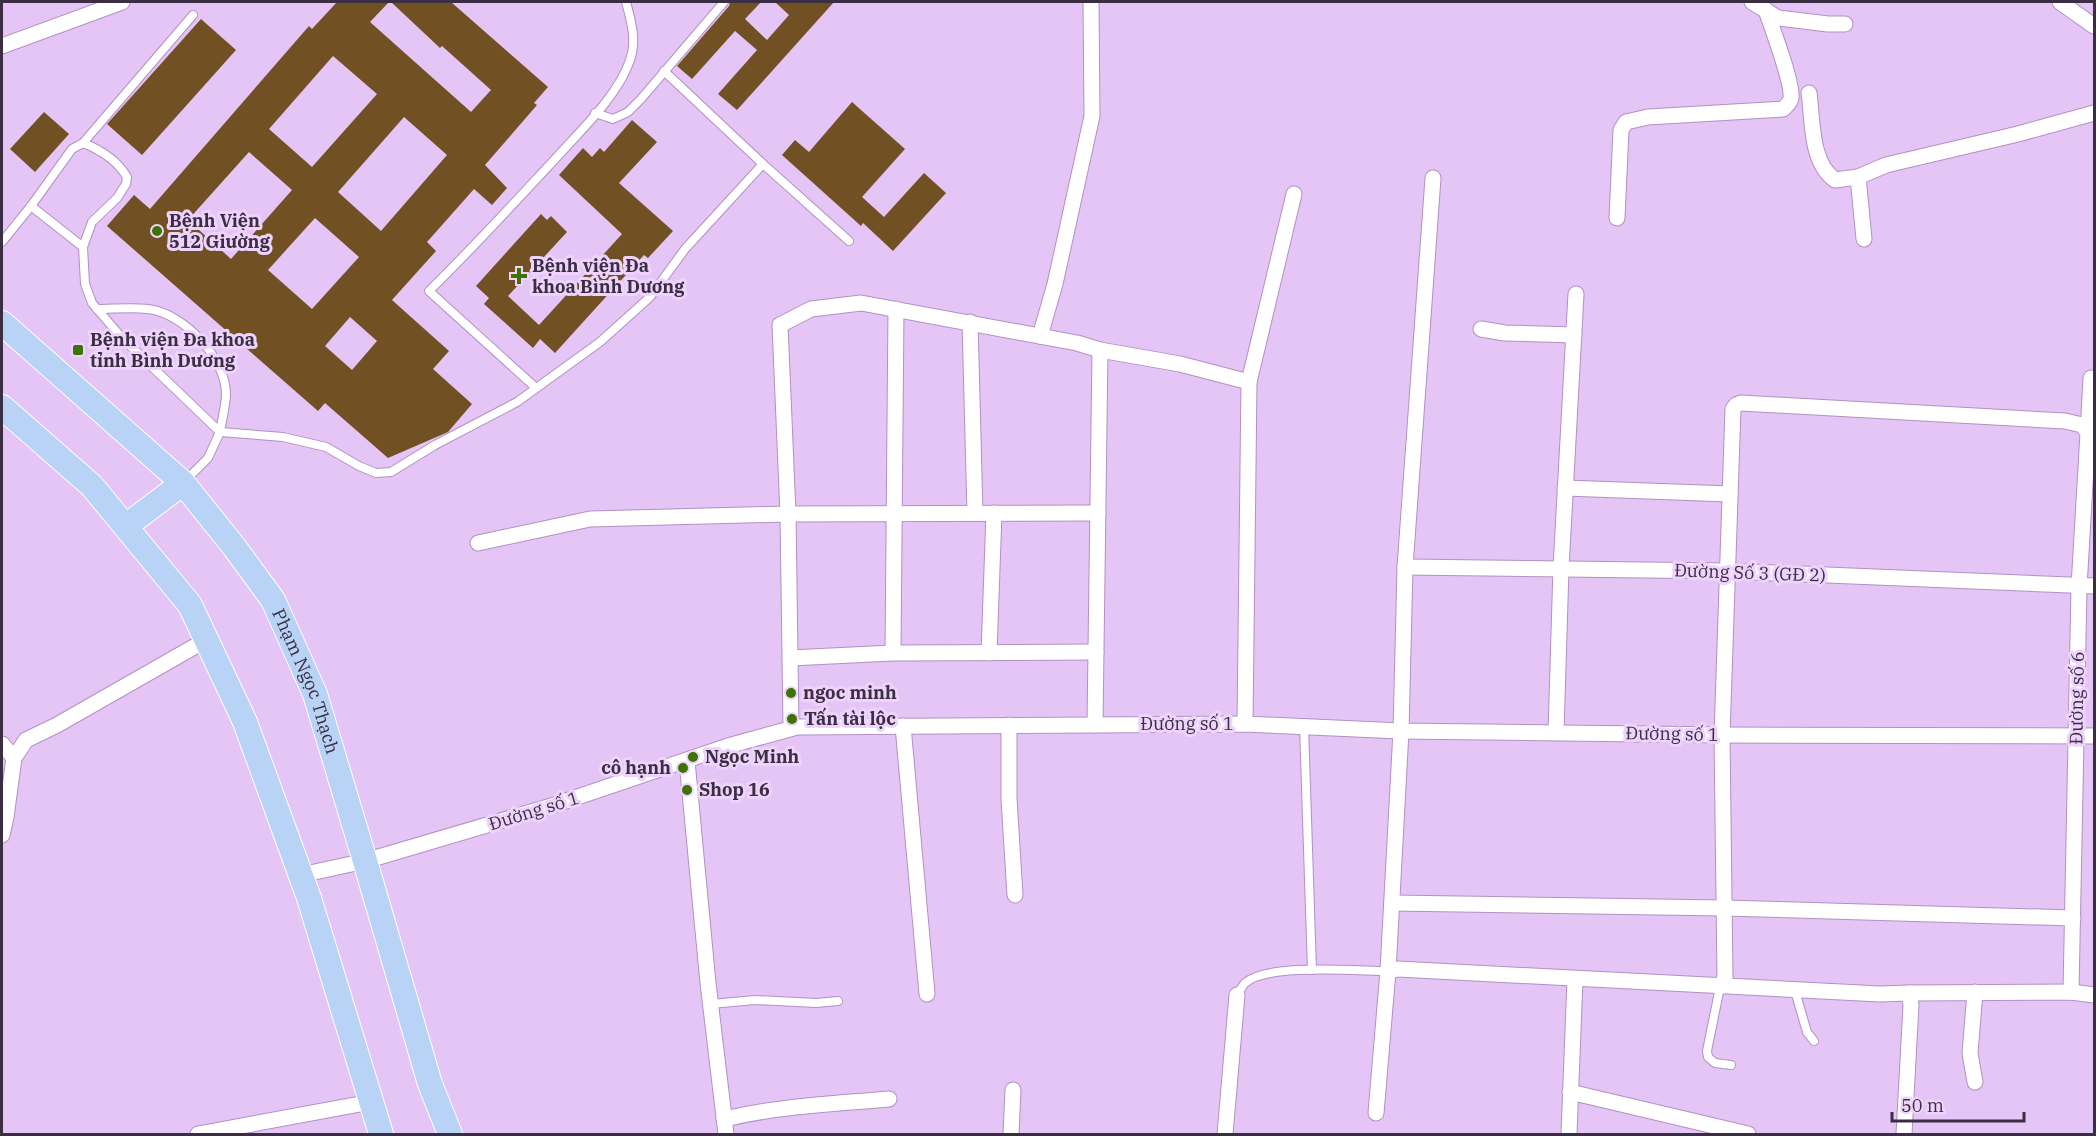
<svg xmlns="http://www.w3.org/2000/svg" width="2096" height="1136" viewBox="0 0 2096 1136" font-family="'IBM Plex Serif',serif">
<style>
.building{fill:#715123;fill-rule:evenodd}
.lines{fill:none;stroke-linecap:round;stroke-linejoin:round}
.lane-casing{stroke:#b192c1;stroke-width:10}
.street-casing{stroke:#b192c1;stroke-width:17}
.primary-casing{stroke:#fff;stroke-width:26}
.lane{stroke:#fff;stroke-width:8}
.street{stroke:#fff;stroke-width:15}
.primary{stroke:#b8d3f5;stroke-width:24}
.poi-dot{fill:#3d7300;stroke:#eed4fc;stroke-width:2}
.labels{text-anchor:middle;stroke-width:6;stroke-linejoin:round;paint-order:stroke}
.poi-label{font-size:18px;font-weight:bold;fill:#3b2e42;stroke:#eed4fc;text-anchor:start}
.street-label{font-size:18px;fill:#3b2e42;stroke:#eed4fc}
</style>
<rect width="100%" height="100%" fill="#e5c4f6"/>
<g class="building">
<path d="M337,2H389L370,22L471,112L491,90L442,46L440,48L391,2H451L548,87L534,103L537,105L485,165L507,188L492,205L474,189L427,242L436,251L392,300L449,351L433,369L472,404L448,432L388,458L325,403L318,411L107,226L134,195L150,209L309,26L312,29ZM333,56L377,94L312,167L269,129ZM404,117L447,155L381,231L338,192ZM249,152L292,190L231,259L188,220ZM315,218L359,257L312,309L268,270ZM350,317L377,341L352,370L325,346Z"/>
<polygon points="730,2 761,2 745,19 767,40 789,15 775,2 834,2 737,110 718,94 757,50 735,31 692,79 677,66 729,6"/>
<polygon points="201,19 236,50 142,155 107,124"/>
<polygon points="852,102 905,149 862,197 884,217 924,173 946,193 893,251 863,223 861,226 782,155 795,140 809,152"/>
<polygon points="44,112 69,134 35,172 10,149"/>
<polygon points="632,120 657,142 619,183 673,231 648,258 644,255 555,353 540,339 533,348 484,304 489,298 476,286 541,214 547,220 551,216 567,232 508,296 539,325 622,234 559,175 583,148 592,157 600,148 604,152"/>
</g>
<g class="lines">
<defs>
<g id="lane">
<polyline points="664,71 763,164 849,241"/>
<polyline points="595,113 613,119 628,112 641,99 724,2"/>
<polyline points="83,143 193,15"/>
<polyline points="31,206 83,247"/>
<path d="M2,242L31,206L72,149L83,143C101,150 117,160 127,177L126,184L117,198L92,222L83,247L85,284L92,303L122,338L220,432"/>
<path d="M97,309C113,309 131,307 148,309C184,313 227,359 226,396C225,408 222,420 220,432"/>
<path d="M536,388L429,291C473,248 514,203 556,158C581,130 618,96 630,60C637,41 631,20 626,2"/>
<polyline points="186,480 208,458 220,432 283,437 326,447 359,466 376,473 391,472 435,445 517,402 600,342 650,297 685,249 763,164"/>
<polyline points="1304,727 1312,970"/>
<polyline points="1720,987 1707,1051 1708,1057 1715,1063 1731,1065"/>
<polyline points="1795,991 1807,1032 1814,1041"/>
<path d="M1237,995C1240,991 1242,986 1245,983C1267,963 1357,971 1388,971"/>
<polyline points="711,1004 755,1000 816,1003 838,1001"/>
</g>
<g id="street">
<polyline points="1752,2 1778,18 1828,24 1845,24"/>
<polyline points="2060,2 2094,26"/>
<polyline points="2,46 122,2"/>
<path d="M1809,93C1813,121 1810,162 1835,180L1858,177L1886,165L2018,134L2094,113"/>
<polyline points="1858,177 1864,239"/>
<path d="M1617,218L1621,130L1626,122L1648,117L1783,109C1787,105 1790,103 1791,98C1793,83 1772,28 1766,10"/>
<polyline points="970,322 975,513"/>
<polyline points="1481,329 1505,333 1574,335"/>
<polyline points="1040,336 1055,284 1092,116 1091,2"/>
<polyline points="2088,433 2091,378"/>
<polyline points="1565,488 1730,494"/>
<polyline points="478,543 590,519 788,514 1098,513"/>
<polyline points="1405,567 1727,571 2094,586"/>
<polyline points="893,653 896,309"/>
<polyline points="989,653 994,513"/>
<polyline points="790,658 893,653 1096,652"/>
<polyline points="1245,724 1249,382 1294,194"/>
<polyline points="1009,725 1009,799 1015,895"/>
<polyline points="1095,725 1100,350"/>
<polyline points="903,726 927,994"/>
<polyline points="791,728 788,514 780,325 811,309 861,303 1077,343 1100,350 1180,364 1249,382"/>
<polyline points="1556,732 1561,568 1576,294"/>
<polyline points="2,744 14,758"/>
<polyline points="687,761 708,983 726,1134"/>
<polyline points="2,835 6,817 14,758 26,740 57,725 206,640"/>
<polyline points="301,875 365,861 548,807 728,746 797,727 1245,724 1401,731 1722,735 2094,736"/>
<polyline points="1392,903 1724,908 2073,918"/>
<polyline points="1388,971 1398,969 1880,994 1909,993 2071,992 2094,995"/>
<polyline points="1720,987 1725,978 1722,735 1733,409 1736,405 1741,403 2065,421 2082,425 2088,433 2079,587 2071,992"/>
<polyline points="1975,992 1970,1053 1975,1082"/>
<polyline points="1570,1092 1748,1134"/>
<polyline points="1376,1113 1388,971 1401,731 1405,567 1433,178"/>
<path d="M724,1119C779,1106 833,1104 889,1099"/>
<polyline points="198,1134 371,1102"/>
<polyline points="1011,1134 1013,1090"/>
<polyline points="1225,1134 1237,995"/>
<polyline points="1569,1134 1575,979"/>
<polyline points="1904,1134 1911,1005 1909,993"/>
</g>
<g id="primary">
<path id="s1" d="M2,323L183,483L235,548L273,600L315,694L365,861L430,1084L450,1134"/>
<polyline points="2,407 92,486 190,605 245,722 309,898 381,1134"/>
<polyline points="126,526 183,483"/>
</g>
</defs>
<use href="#lane" class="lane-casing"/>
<use href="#street" class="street-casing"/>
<use href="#primary" class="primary-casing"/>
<use href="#lane" class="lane"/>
<use href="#street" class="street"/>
<use href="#primary" class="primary"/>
</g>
<g class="poi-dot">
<circle cx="157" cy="231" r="6"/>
<path d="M516 267h6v6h6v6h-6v6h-6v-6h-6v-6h6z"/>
<rect x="72" y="344" width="12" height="12" rx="3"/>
<circle cx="791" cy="693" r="6"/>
<circle cx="792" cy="719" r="6"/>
<circle cx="693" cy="757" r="6"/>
<circle cx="683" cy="768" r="6"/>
<circle cx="687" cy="790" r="6"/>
</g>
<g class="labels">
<g class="poi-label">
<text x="169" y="227">Bệnh Viện<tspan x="169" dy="21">512 Giường</tspan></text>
<text x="532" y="272">Bệnh viện Đa<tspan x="532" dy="21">khoa Bình Dương</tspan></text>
<text x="90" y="346">Bệnh viện Đa khoa<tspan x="90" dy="21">tỉnh Bình Dương</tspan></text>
<text x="803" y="699">ngoc minh</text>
<text x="804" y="725">Tấn tài lộc</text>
<text x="705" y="763">Ngọc Minh</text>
<text x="671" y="774" text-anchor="end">cô hạnh</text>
<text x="699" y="796">Shop 16</text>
</g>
<g class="street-label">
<text transform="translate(1750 573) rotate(2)" y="6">Đường Số 3 (GĐ 2)</text>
<text dy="6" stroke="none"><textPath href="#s1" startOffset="477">Phạm Ngọc Thạch</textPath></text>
<text transform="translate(2077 698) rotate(-89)" y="6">Đường số 6</text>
<text x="1187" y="730">Đường số 1</text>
<text transform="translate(1672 734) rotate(1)" y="6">Đường số 1</text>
<text transform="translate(534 811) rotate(-17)" y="6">Đường số 1</text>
</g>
</g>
<rect width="2096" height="1136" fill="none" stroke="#3b2e42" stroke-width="6"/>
<path d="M1892 1112v9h132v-9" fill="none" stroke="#3b2e42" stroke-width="3"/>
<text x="1901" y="1112" font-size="18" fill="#3b2e42" stroke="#eed4fc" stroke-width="4.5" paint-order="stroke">50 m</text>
</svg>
